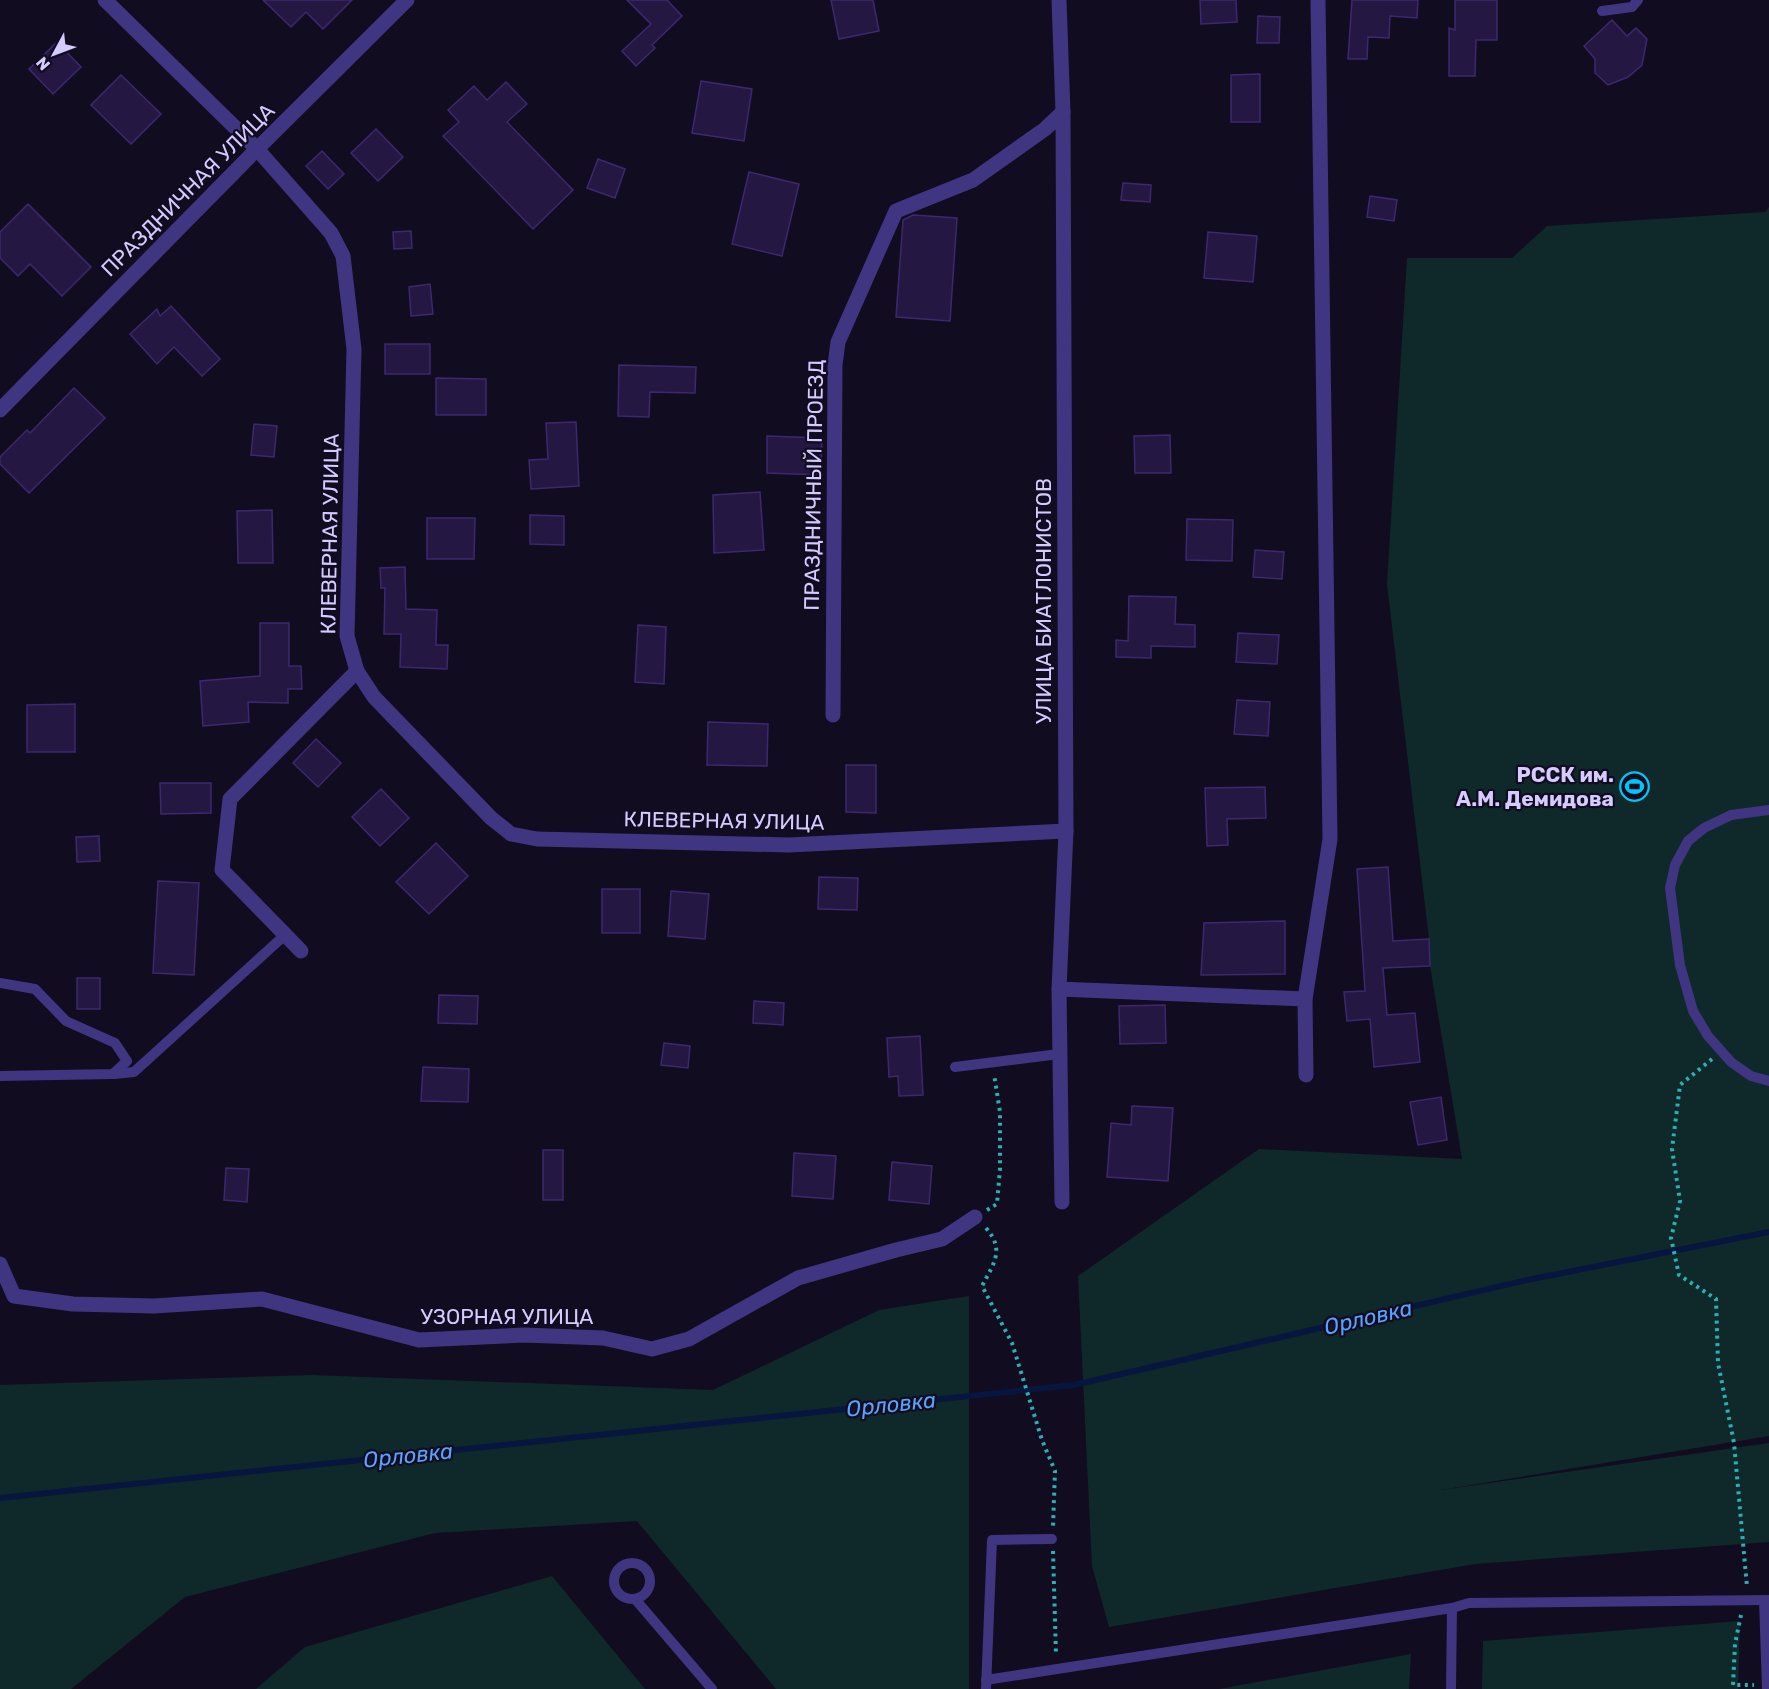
<svg xmlns="http://www.w3.org/2000/svg" width="1769" height="1689" viewBox="0 0 1769 1689" font-family="Rubik,sans-serif">
<style>
.green{fill:#0f292a}
.lines{fill:none;stroke-linecap:round;stroke-linejoin:round}
.stream{stroke:#07163e;stroke-width:6}
.building{fill:#241742;stroke:#3d286f;stroke-width:1.5}
.path{stroke:#29b1b5;stroke-width:4;stroke-dasharray:3 4.5;stroke-linecap:butt}
.service{stroke:#3f3581;stroke-width:10}
.minor{stroke:#3f3581;stroke-width:15}
.labels{text-anchor:middle;stroke-width:4.5;stroke-linejoin:round;paint-order:stroke}
.street-label{font-size:21px;fill:#d6cbff;stroke:#110c20}
.poi-label{font-size:21px;font-weight:bold;fill:#d6cbff;stroke:#110c20;text-anchor:end}
.water-label{font-size:22px;font-style:italic;fill:#59a3ff;stroke:#110c20}
</style>
<rect width="100%" height="100%" fill="#110c20"/>
<g class="green">
<polygon points="1769,207 1769,1436 1441,1490 1769,1443 1769,1542 1475,1564 1109,1627 1092,1566 1078,1276 1259,1149 1462,1159 1430,966 1429,939 1387,584 1407,258 1512,258 1547,226 1765,212"/>
<polygon points="969,1296 969,1689 776,1689 637,1521 435,1533 185,1597 71,1689 0,1689 0,1385 311,1375 713,1390 879,1310"/>
<polygon points="552,1576 645,1689 256,1689 305,1647"/>
<polygon points="1740,1621 1738,1689 1482,1689 1483,1641"/>
<polygon points="1411,1654 1409,1689 1219,1689"/>
</g>
<g class="lines">
<polyline class="stream" points="0,1498 1074,1385 1527,1280 1769,1232"/>
</g>
<g class="building">
<polygon points="263,0 352,0 323,29 306,12 291,27"/>
<polygon points="627,0 667,0 682,16 652,45 655,48 636,66 622,51 651,24"/>
<polygon points="831,0 873,0 879,31 839,39"/>
<polygon points="1200,0 1236,0 1237,22 1201,24"/>
<polygon points="1352,0 1418,0 1417,18 1390,16 1389,38 1368,37 1367,59 1348,59"/>
<polygon points="1455,0 1497,0 1497,40 1476,40 1475,76 1449,76 1449,28 1455,30"/>
<polygon points="1258,16 1280,17 1279,43 1257,43"/>
<polygon points="1612,20 1627,36 1636,28 1647,39 1642,65 1628,77 1608,85 1595,73 1595,59 1584,46"/>
<polygon points="57,42 81,67 53,94 29,69"/>
<polygon points="1260,74 1260,122 1231,122 1231,75"/>
<polygon points="121,75 161,114 131,144 91,105"/>
<polygon points="701,81 752,89 744,141 692,133"/>
<polygon points="506,82 527,104 507,122 573,190 533,229 443,136 459,122 448,110 474,86 487,100"/>
<polygon points="376,129 403,157 378,181 351,153"/>
<polygon points="322,151 344,174 328,189 306,166"/>
<polygon points="598,159 625,169 615,198 587,188"/>
<polygon points="749,172 799,184 782,256 732,244"/>
<polygon points="1123,183 1151,185 1150,202 1121,200"/>
<polygon points="1370,196 1397,200 1394,221 1367,217"/>
<polygon points="28,204 91,267 62,296 30,264 18,276 0,258 0,232"/>
<polygon points="913,215 957,218 950,321 896,317 903,220"/>
<polygon points="411,231 412,248 394,249 393,232"/>
<polygon points="1208,232 1257,236 1253,282 1204,278"/>
<polygon points="430,284 433,314 411,316 409,287"/>
<polygon points="171,306 220,359 202,376 174,347 157,364 130,334 157,309 160,316"/>
<rect x="385" y="344" width="45" height="30"/>
<polygon points="619,365 696,367 695,393 650,392 649,417 618,416"/>
<polygon points="436,378 486,379 486,415 436,415"/>
<polygon points="74,388 105,418 29,493 0,464 0,457 27,430 30,433"/>
<polygon points="576,422 579,486 531,489 529,460 548,459 546,423"/>
<polygon points="254,424 277,426 274,457 251,455"/>
<polygon points="1170,435 1171,473 1135,473 1134,436"/>
<polygon points="767,436 822,438 821,475 767,473"/>
<polygon points="760,492 764,550 714,553 713,495"/>
<polygon points="272,510 273,563 238,563 237,511"/>
<polygon points="530,515 564,516 564,545 530,544"/>
<polygon points="427,518 475,518 474,559 427,559"/>
<polygon points="1187,519 1233,520 1232,561 1186,560"/>
<polygon points="1255,550 1284,552 1282,579 1253,577"/>
<polygon points="405,567 406,609 437,610 436,645 448,645 447,669 400,667 401,634 384,634 385,588 381,588 380,568"/>
<polygon points="1129,596 1176,597 1175,624 1195,625 1195,647 1151,646 1151,658 1116,657 1116,640 1128,641"/>
<polygon points="260,623 289,623 289,666 301,666 302,689 288,689 288,703 248,702 249,722 203,726 200,681 260,676"/>
<polygon points="638,625 666,627 664,684 635,682"/>
<polygon points="1238,633 1279,635 1277,664 1236,662"/>
<polygon points="1237,700 1270,702 1268,736 1234,734"/>
<polygon points="75,704 75,752 27,752 27,705"/>
<polygon points="708,722 768,724 767,766 707,765"/>
<polygon points="316,739 341,763 318,787 293,763"/>
<polygon points="846,765 876,765 876,813 846,812"/>
<polygon points="160,783 211,783 211,813 161,814"/>
<polygon points="1265,787 1266,818 1227,819 1228,845 1207,846 1205,788"/>
<polygon points="381,789 409,818 380,846 352,817"/>
<polygon points="99,836 100,861 77,862 76,837"/>
<polygon points="436,843 468,876 429,914 396,882"/>
<polygon points="1388,867 1393,941 1429,939 1430,966 1383,968 1387,1015 1415,1013 1420,1062 1374,1067 1370,1019 1347,1021 1344,992 1365,991 1357,869"/>
<polygon points="819,877 858,878 857,910 818,909"/>
<polygon points="158,881 199,883 194,975 153,973"/>
<rect x="602" y="889" width="38" height="44"/>
<polygon points="671,891 709,894 705,939 668,936"/>
<polygon points="1285,921 1285,974 1201,975 1204,923"/>
<rect x="77" y="978" width="23" height="31"/>
<polygon points="439,995 478,996 477,1024 438,1023"/>
<polygon points="754,1001 784,1003 783,1025 753,1023"/>
<polygon points="1165,1005 1166,1043 1120,1044 1119,1006"/>
<polygon points="920,1036 923,1095 899,1096 898,1076 889,1077 887,1038"/>
<polygon points="664,1043 690,1046 688,1068 661,1065"/>
<polygon points="423,1067 469,1069 468,1102 421,1101"/>
<polygon points="1441,1097 1447,1140 1418,1145 1410,1102"/>
<polygon points="1132,1106 1173,1108 1168,1181 1107,1177 1111,1123 1131,1125"/>
<rect x="543" y="1150" width="20" height="50"/>
<polygon points="794,1153 836,1156 833,1199 792,1196"/>
<polygon points="892,1162 932,1166 929,1204 889,1200"/>
<polygon points="226,1168 249,1169 247,1202 224,1200"/>
</g>
<g class="lines">
<g class="path">
<polyline points="1712,1059 1680,1085 1672,1149 1680,1201 1671,1238 1679,1275 1716,1299 1718,1363 1734,1443 1747,1587"/>
<polyline points="987,1210 997,1204 1000,1169 1000,1112 994,1074"/>
<path d="M986,1228C1005,1250 994,1263 982,1286L1012,1343L1042,1440L1055,1471L1053,1526"/>
<polyline points="1053,1551 1056,1655"/>
<polyline points="1741,1615 1735,1644 1733,1685 1754,1685"/>
</g>
<g class="service">
<polyline points="1602,11 1632,7 1638,0"/>
<polyline points="1769,810 1731,815 1704,828 1688,841 1675,865 1670,888 1680,965 1693,1011 1708,1036 1731,1062 1751,1076 1769,1081"/>
<polyline points="0,983 35,989 66,1021 115,1043 127,1061 113,1074 0,1076"/>
<polyline points="955,1067 1059,1054"/>
<polyline points="114,1074 134,1072 285,935"/>
<circle cx="632" cy="1581" r="18"/>
<polyline points="635,1599 712,1689"/>
<polyline points="1764,1600 1767,1689"/>
<polyline points="986,1680 1452,1608 1469,1603 1769,1600"/>
<polyline points="986,1689 992,1540 1052,1539"/>
<polyline points="1451,1689 1452,1608"/>
</g>
<g class="minor">
<polyline points="105,0 257,149 331,233 343,256 354,349 347,636 357,671 374,697 491,818 511,834 537,839 789,845 1066,831"/>
<polyline points="1059,0 1063,112 1066,831 1059,989 1062,1202"/>
<polyline points="0,410 257,149 407,0"/>
<polyline points="833,715 835,365 838,342 896,211 973,180 1045,129 1063,112"/>
<polyline points="301,951 222,870 230,799 357,671"/>
<polyline points="1059,989 1305,999"/>
<polyline points="1306,1075 1305,999 1330,839 1318,0"/>
<polyline points="0,1264 14,1296 73,1304 154,1306 262,1299 419,1340 524,1335 603,1338 652,1349 689,1339 798,1278 896,1250 942,1239 975,1217"/>
</g>
</g>
<defs>
<symbol id="stadium-ring" viewBox="-11 -11 22 22"><circle r="9.5" fill="#110c20" stroke="#00c7f6" stroke-width="1.5"/><path d="M0-5a6.5 5 0 1 0 0 10a6.5 5 0 1 0 0-10ZM-3.5-1.8h7v3.6h-7Z" fill="#00c7f6"/></symbol>
</defs>
<g fill-rule="evenodd">
<use href="#stadium-ring" x="1618" y="770" width="33" height="33"/>
</g>
<g class="labels">
<g class="street-label">
<text transform="translate(188 190) rotate(-45)" y="7">ПРАЗДНИЧНАЯ УЛИЦА</text>
<text transform="translate(814 485) rotate(-89)" y="7">ПРАЗДНИЧНЫЙ ПРОЕЗД</text>
<text transform="translate(330 534) rotate(-89)" y="7">КЛЕВЕРНАЯ УЛИЦА</text>
<text transform="translate(1044 601) rotate(-90)" y="7">УЛИЦА БИАТЛОНИСТОВ</text>
<text transform="translate(724 821) rotate(1)" y="7">КЛЕВЕРНАЯ УЛИЦА</text>
<text x="507" y="1324">УЗОРНАЯ УЛИЦА</text>
</g>
<g class="poi-label">
<text x="1614" y="782">РССК им.<tspan x="1614" dy="24">А.М. Демидова</tspan></text>
</g>
<g class="water-label">
<text transform="translate(1368 1317) rotate(-13)" y="8">Орловка</text>
<text transform="translate(891 1404) rotate(-6)" y="8">Орловка</text>
<text transform="translate(408 1455) rotate(-6)" y="8">Орловка</text>
</g>
</g>
<g transform="translate(54 54) rotate(229)" stroke="#110c20" stroke-width="4.5" paint-order="stroke">
<path d="M0-4.5L10 22L0 15L-10 22Z" fill="#d6cbff"/>
<text y="-9" font-size="16" font-weight="bold" text-anchor="middle" fill="#d6cbff">N</text>
</g>
</svg>
